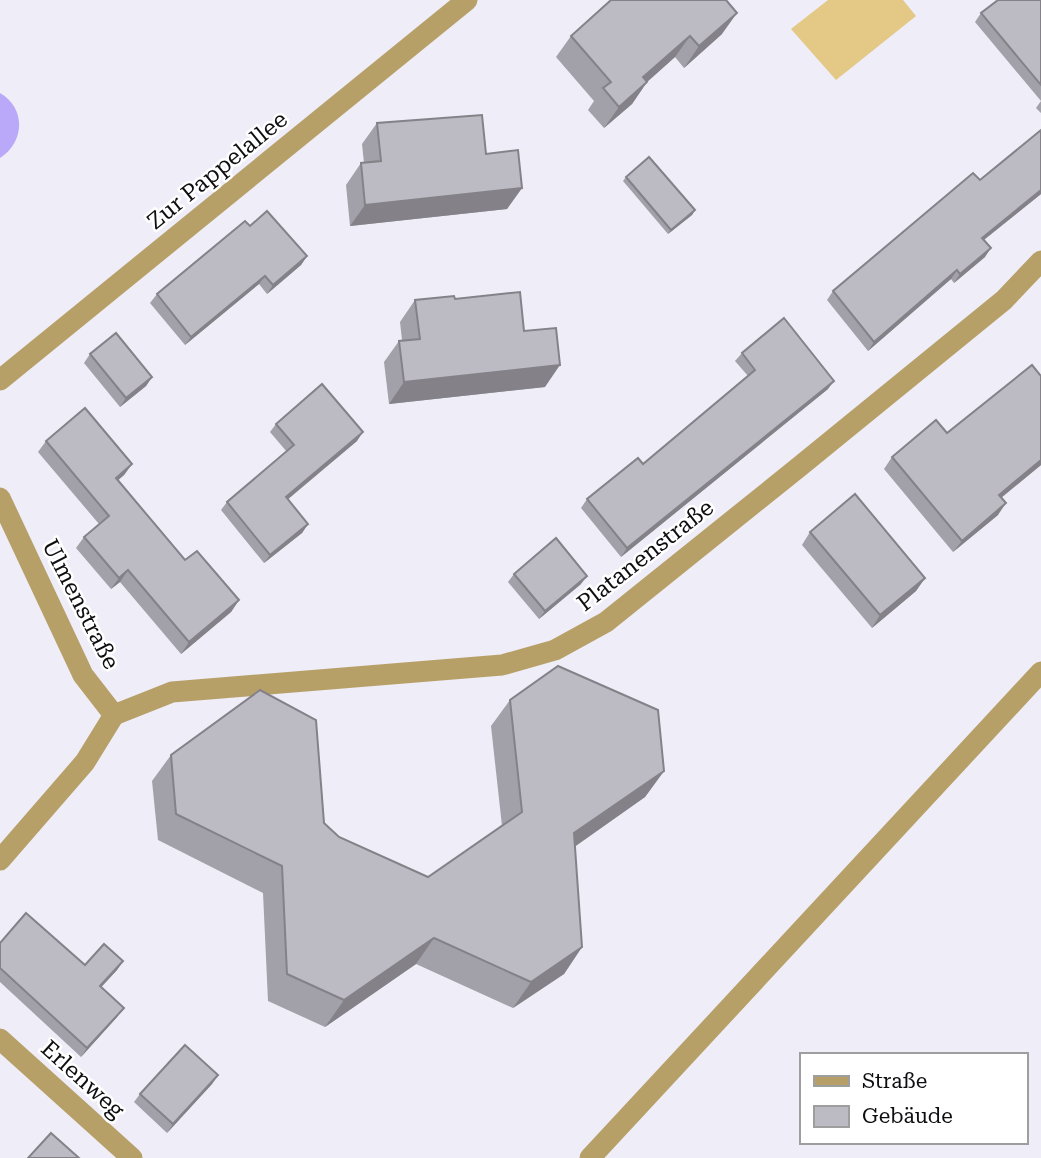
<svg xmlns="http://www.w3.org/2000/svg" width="1041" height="1158" viewBox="0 0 1041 1158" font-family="'Roboto Serif',serif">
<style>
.green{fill:#e3c985}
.water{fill:#baa8f9}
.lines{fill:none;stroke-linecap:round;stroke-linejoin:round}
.street{stroke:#b6a068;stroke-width:21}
.wall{fill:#a2a0a8}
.shaded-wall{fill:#848288}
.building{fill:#bcbac3;stroke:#848288;stroke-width:2}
.labels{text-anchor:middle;stroke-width:5;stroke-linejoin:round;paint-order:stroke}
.street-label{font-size:23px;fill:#0e0d10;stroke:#fff}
</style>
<rect width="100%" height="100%" fill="#efedf7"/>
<polygon class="green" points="828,0 903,0 916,16 836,80 791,29"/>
<path class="water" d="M0,93C26,108 25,142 0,158Z"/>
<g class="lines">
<g class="street">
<polyline points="0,380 467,0"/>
<polyline points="0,498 83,675 114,715"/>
<polyline points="114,715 172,692 502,665 555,650 606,622 799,467 1004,300 1041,261"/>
<polyline points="0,860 85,762 114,715"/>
<polyline points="0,1039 132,1158"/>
<polyline points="590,1158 1041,672"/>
</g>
</g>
<g class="wall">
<polygon points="1041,0 1041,113 1036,108 1041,101 975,22 981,13"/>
<polygon points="722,34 684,68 675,57 647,82 632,104 604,128 588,110 594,101 556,57 571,36"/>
<polygon points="377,123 486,154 522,188 507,209 350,226 346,185 361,163 364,163 362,144"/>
<polygon points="1041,130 1041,194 984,240 985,257 954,283 951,279 868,351 827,300 833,291 980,180"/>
<polygon points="626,177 695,210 692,215 668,234 623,181"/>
<polygon points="250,226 307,256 301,265 267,294 259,284 185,345 150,303 157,294"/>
<polygon points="455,299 524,331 545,387 389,404 384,362 399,341 402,340 400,322 415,300"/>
<polygon points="742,353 828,389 621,557 581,508 587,499 643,464 748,376 735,361"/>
<polygon points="90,354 152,377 146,386 120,407 84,363"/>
<polygon points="1041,376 1041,465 1001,498 998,515 953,552 884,469 892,457 947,433"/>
<polygon points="276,424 357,441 287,499 308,524 302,533 264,563 221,510 227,502 287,452 270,432"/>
<polygon points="46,441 132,464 124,475 118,480 185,560 239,600 231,612 181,654 120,582 111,589 76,548 84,537 99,524 38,452"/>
<polygon points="810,532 925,578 916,591 872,628 802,545"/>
<polygon points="514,574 581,584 539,619 508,582"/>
<polygon points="510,700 664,771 645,797 575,846 582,947 564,974 513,1008 416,964 325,1027 268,1001 263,893 158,840 152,781 171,755 324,823 339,837 428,877 502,826 491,726"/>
<polygon points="0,943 85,965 123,961 117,970 101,987 117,1017 81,1057 0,982"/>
<polygon points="218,1075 212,1084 167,1133 134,1102 140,1094"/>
</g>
<g class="shaded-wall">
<polygon points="737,13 722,34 684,68 699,46"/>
<polygon points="690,36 675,57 628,99 643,77"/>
<polygon points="647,82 632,104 604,128 619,107"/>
<polygon points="522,188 507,209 350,226 365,205"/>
<polygon points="1041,190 1041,194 976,246 982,238"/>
<polygon points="695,210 692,215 668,234 671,230"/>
<polygon points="991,248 985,257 954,283 960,274"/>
<polygon points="307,256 301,265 267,294 273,285"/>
<polygon points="957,270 951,279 868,351 874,342"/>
<polygon points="265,276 259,284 185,345 191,337"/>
<polygon points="560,365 545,387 389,404 404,382"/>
<polygon points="152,377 146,386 120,407 126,398"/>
<polygon points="834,381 828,389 621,557 627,548"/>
<polygon points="363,432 357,441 280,506 286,497"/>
<polygon points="1041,460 1041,465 991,506 999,495"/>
<polygon points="132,464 124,475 108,489 116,478"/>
<polygon points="1006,503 998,515 953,552 962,541"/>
<polygon points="308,524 302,533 264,563 270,555"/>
<polygon points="128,570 120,582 111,589 119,578"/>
<polygon points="587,576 581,584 539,619 545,611"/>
<polygon points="925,578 916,591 872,628 880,615"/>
<polygon points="239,600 231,612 181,654 189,642"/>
<polygon points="664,771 645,797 556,860 574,833"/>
<polygon points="434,938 416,964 325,1027 344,1000"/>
<polygon points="582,947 564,974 513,1008 531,982"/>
<polygon points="123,961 117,970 94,995 100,986"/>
<polygon points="124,1008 117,1017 81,1057 87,1048"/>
<polygon points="218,1075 212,1084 167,1133 173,1124"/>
</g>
<g class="building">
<polygon points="611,0 726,0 737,13 699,46 690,36 643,77 647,82 619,107 603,88 611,82 571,36"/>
<polygon points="998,0 1041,0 1041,85 981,13"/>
<polygon points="482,115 486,154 518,150 522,188 365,205 361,163 381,161 377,123"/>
<polygon points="1041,130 1041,190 982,238 991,248 960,274 957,270 874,342 833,291 973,173 980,180"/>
<polygon points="649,157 695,210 671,230 626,177"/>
<polygon points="267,211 307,256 273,285 265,276 191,337 157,294 245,221 250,226"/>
<polygon points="520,292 524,331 556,328 560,365 404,382 399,341 420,339 415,300 454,296 455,299"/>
<polygon points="784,318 834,381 627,548 587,499 638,458 643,464 755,370 742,353"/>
<polygon points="116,333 152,377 126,398 90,354"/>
<polygon points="1032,365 1041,376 1041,460 999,495 1006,503 962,541 892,457 936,420 947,433"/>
<polygon points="322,384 363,432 286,497 308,524 270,555 227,502 294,445 276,424"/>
<polygon points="85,408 132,464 116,478 185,560 197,551 239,600 189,642 128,570 119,578 84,537 109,516 46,441"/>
<polygon points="855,494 925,578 880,615 810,532"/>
<polygon points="556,538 587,576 545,611 514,574"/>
<polygon points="558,666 658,710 664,771 574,833 582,947 531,982 434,938 344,1000 287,974 282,866 176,814 171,755 260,690 316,720 324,823 339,837 428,877 522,812 510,700"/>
<polygon points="26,913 85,965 104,944 123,961 100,986 124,1008 87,1048 0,968 0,943"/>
<polygon points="185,1045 218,1075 173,1124 140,1094"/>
<polygon points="51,1133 79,1158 28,1158"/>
</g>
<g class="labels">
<g class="street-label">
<text transform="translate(217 170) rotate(-39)" y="8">Zur Pappelallee</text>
<text transform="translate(645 555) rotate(-38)" y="8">Platanenstraße</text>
<text transform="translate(81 604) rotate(63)" y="8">Ulmenstraße</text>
<text transform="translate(83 1079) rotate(42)" y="8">Erlenweg</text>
</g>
</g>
<rect x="800" y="1053" width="228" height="91" fill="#ffffff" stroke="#9f9e9f" stroke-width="2"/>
<rect x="814" y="1076" width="35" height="10" fill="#b6a068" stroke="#9f9e9f" stroke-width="2"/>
<text x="862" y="1088" font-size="21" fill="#0e0d10">Straße</text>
<rect x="814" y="1106" width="35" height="21" fill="#bcbac3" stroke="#9f9e9f" stroke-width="2"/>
<text x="862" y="1123" font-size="21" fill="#0e0d10">Gebäude</text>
</svg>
